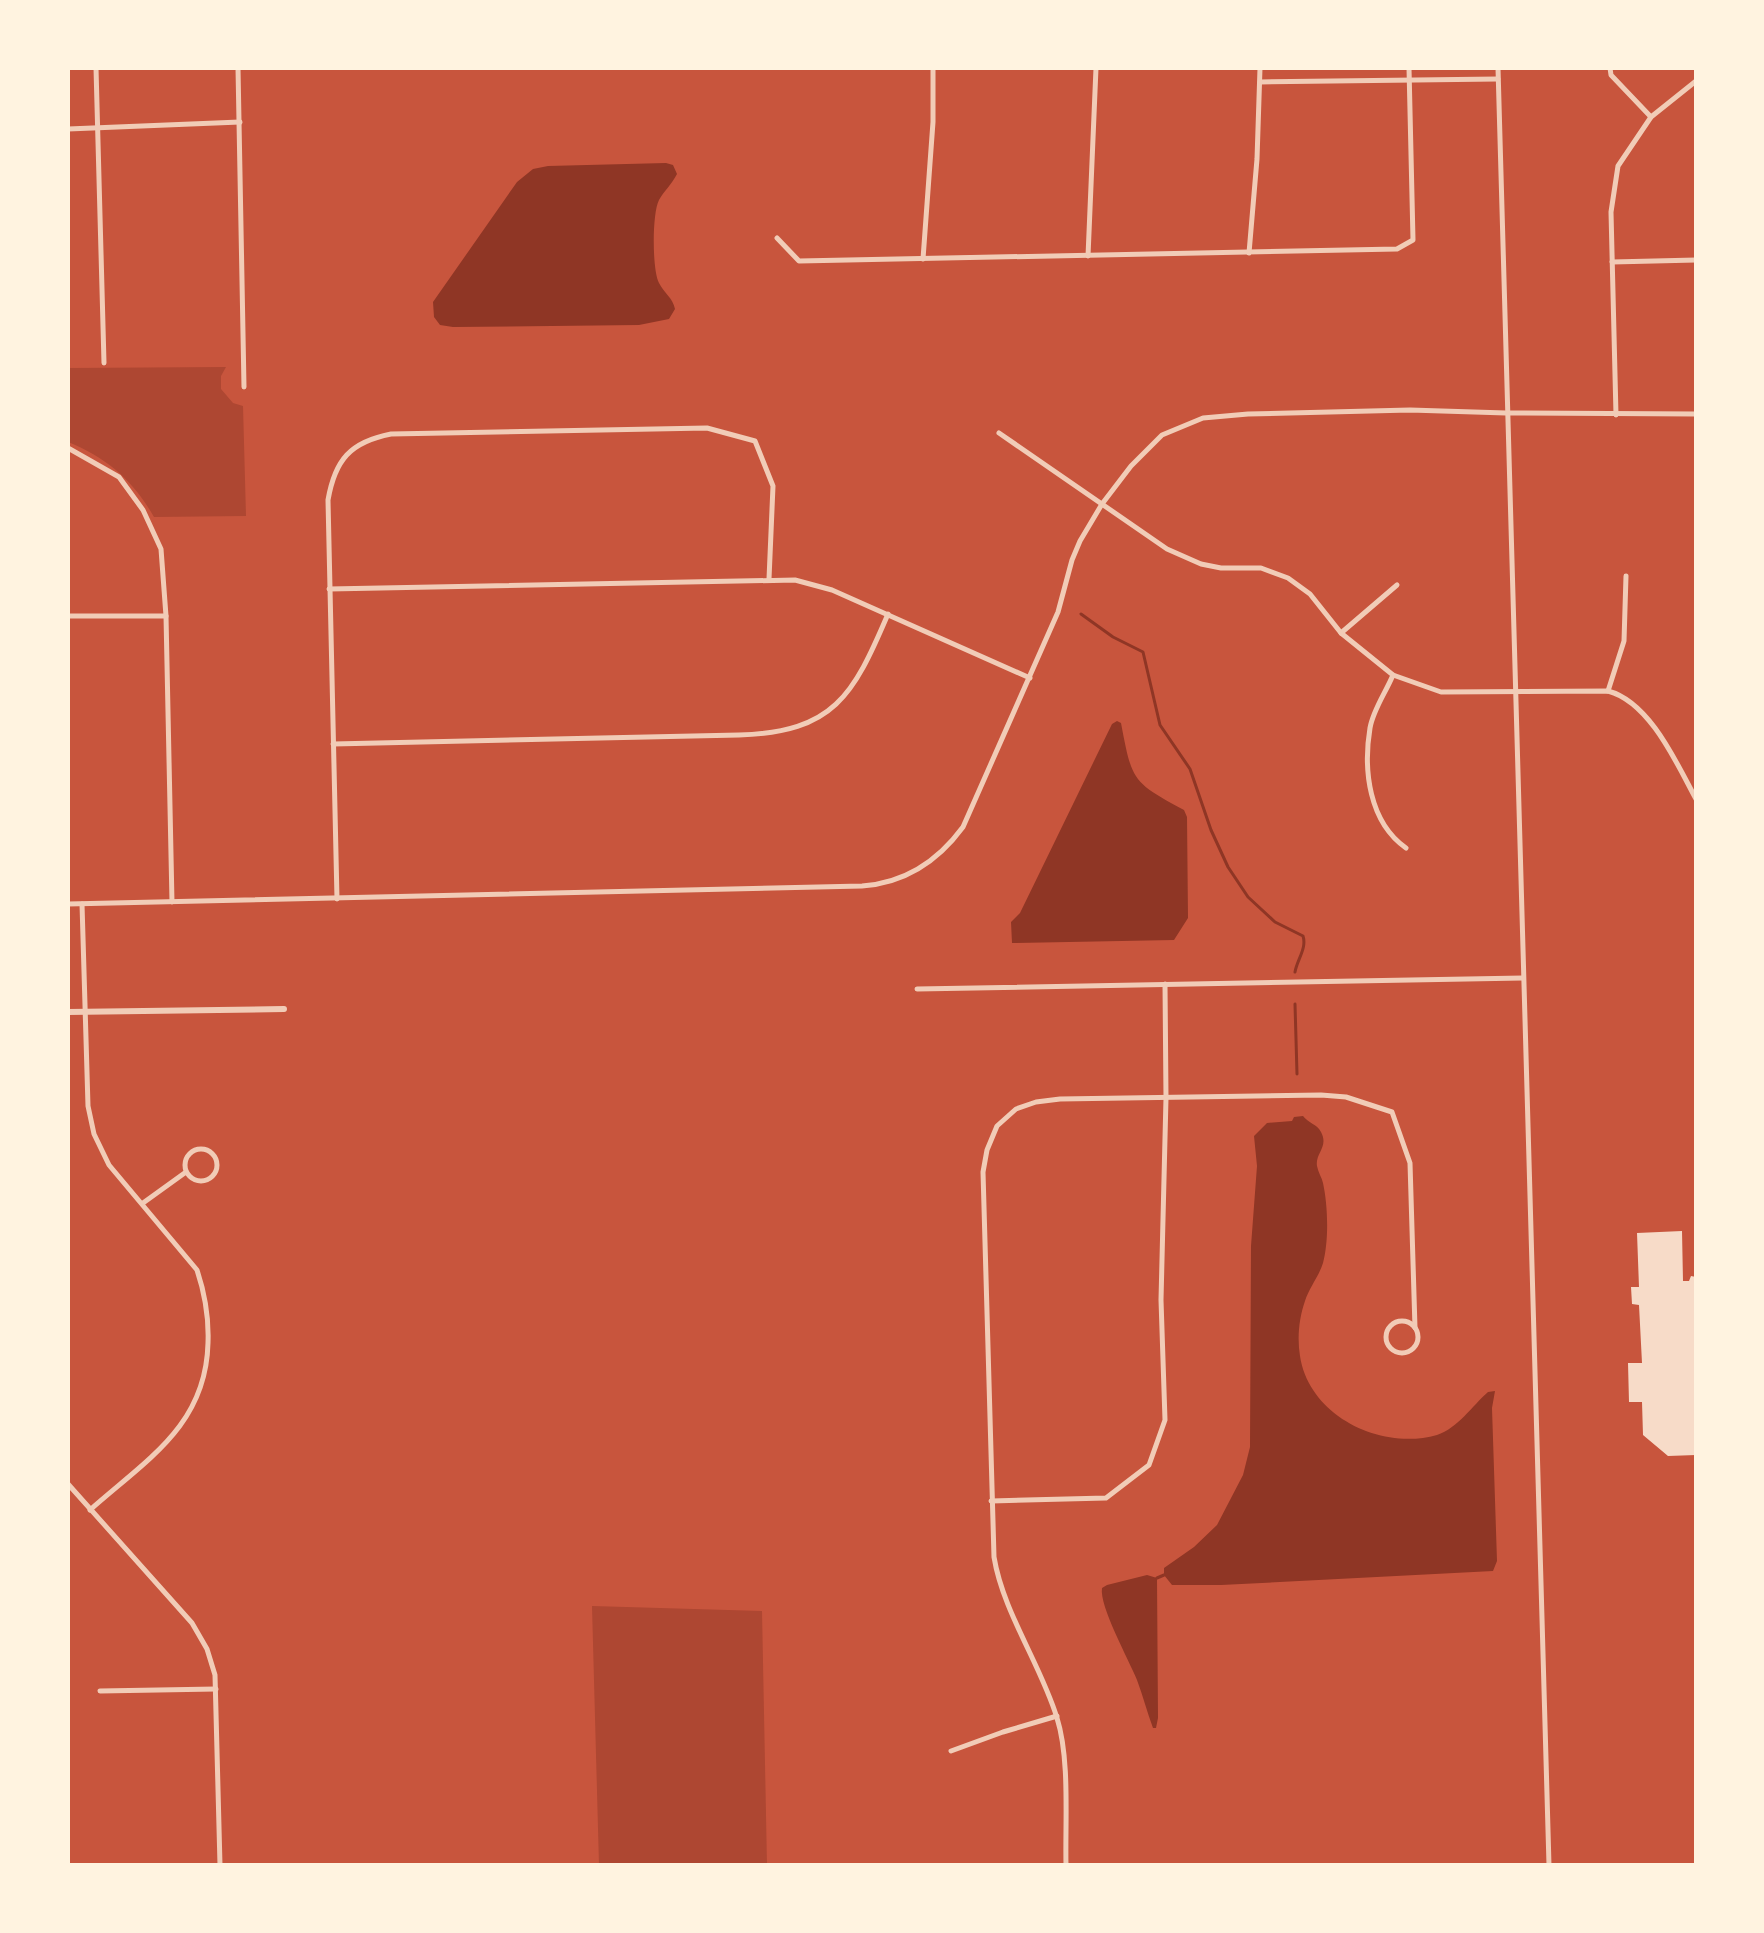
<svg xmlns="http://www.w3.org/2000/svg" width="1764" height="1933" viewBox="0 0 1764 1933" font-family="'IBM Plex Sans',sans-serif">
<style>
.green{fill:#ae4732}
.water{fill:#8f3625}
.lines{fill:none;stroke-linecap:round;stroke-linejoin:round}
.stream{stroke:#8f3625;stroke-width:3}
.building{fill:#f7dbc8}
.minor{stroke:#f1ccb7;stroke-width:5}
.tertiary{stroke:#f1ccb7;stroke-width:6}
</style>
<rect width="100%" height="100%" fill="#c8553d"/>
<g class="green">
<path d="M226,367L221,376V389L233,403L243,406L246,516L154,517C133,480 107,458 68,442V368Z"/>
<polygon points="592,1606 762,1611 767,1865 599,1865"/>
</g>
<g class="water">
<path d="M666,163L673,165L677,174C672,184 664,191 659,200C652,213 652,270 659,283C664,293 673,298 675,309L669,319L639,325L453,327L440,325L434,317L433,302L517,182L533,169L548,166Z"/>
<path d="M1117,721L1121,723C1132,781 1132,782 1184,810L1187,817L1188,918L1174,940L1012,943L1011,922L1020,913L1112,724Z"/>
<path d="M1303,1116C1308,1123 1317,1124 1321,1132C1329,1147 1315,1153 1317,1166C1318,1172 1322,1178 1323,1183C1328,1206 1329,1240 1323,1263C1319,1276 1309,1288 1305,1301C1299,1318 1297,1338 1300,1356C1309,1416 1381,1451 1437,1435C1458,1428 1472,1406 1488,1392L1495,1391L1492,1408L1497,1561L1493,1571L1221,1585H1172L1164,1575V1568L1194,1547L1217,1525L1243,1475L1250,1447L1251,1246L1257,1166L1254,1136L1267,1123L1292,1121L1294,1117Z"/>
<path d="M1147,1575L1157,1578L1158,1718L1156,1728H1153C1147,1712 1143,1696 1137,1680C1129,1660 1099,1606 1102,1588L1107,1585Z"/>
</g>
<g class="lines">
<g class="stream">
<path d="M1081,614L1113,637L1143,652L1160,725L1190,769L1211,830L1228,867L1248,897L1275,922L1303,936C1307,948 1297,960 1295,972"/>
<polyline points="1295,1004 1297,1074"/>
<polyline points="1157,1578 1164,1575"/>
</g>
</g>
<polygon class="building" points="1682,1231 1683,1281 1689,1281 1691,1276 1696,1277 1696,1455 1668,1456 1643,1435 1642,1402 1629,1402 1628,1363 1642,1363 1639,1305 1632,1304 1631,1287 1639,1287 1637,1233"/>
<g class="lines">
<g class="minor">
<polyline points="96,68 104,363"/>
<polyline points="238,68 244,387"/>
<polyline points="1498,68 1549,1865"/>
<polyline points="1610,68 1611,75 1651,117"/>
<polyline points="1260,82 1498,79"/>
<polyline points="68,129 240,122"/>
<polyline points="777,238 799,261 1397,249 1413,240 1409,68"/>
<polyline points="1249,253 1257,159 1260,68"/>
<polyline points="1088,256 1096,68"/>
<polyline points="923,259 933,122 933,68"/>
<polyline points="1612,262 1696,260"/>
<polyline points="1616,415 1611,212 1618,166 1651,117 1696,81"/>
<path d="M999,433L1167,549L1201,564L1221,568H1261L1288,578L1310,594L1341,633L1393,675L1441,692L1608,691C1650,702 1677,764 1696,799"/>
<polyline points="68,448 119,477 143,510 161,549 166,616 172,902"/>
<polyline points="329,589 795,580 832,590 1030,678"/>
<polyline points="68,616 166,616"/>
<polyline points="1341,633 1397,585"/>
<path d="M1393,675C1386,692 1373,710 1370,728C1363,770 1369,822 1406,848"/>
<polyline points="1608,691 1624,641 1626,576"/>
<path d="M333,744L739,735C834,732 853,696 888,614"/>
<path d="M337,899L328,500C335,460 350,442 391,434L707,428L755,441L773,486L769,579"/>
<path d="M68,904L862,886C905,883 938,861 963,827L1058,612L1072,560L1080,541L1102,504L1131,466L1162,435L1203,418L1248,414L1410,410L1506,413L1696,414"/>
<path d="M82,904L88,1106L94,1134L109,1165L197,1270C205,1294 209,1318 208,1343C206,1426 146,1460 90,1510"/>
<polyline points="917,989 1523,978"/>
<circle cx="201" cy="1165" r="16"/>
<polyline points="143,1203 186,1172"/>
<circle cx="1402" cy="1337" r="16"/>
<polyline points="68,1484 192,1623 207,1649 215,1675 220,1865"/>
<polyline points="991,1501 1106,1498 1149,1465 1165,1420 1161,1300 1166,1098 1165,984"/>
<polyline points="100,1691 216,1689"/>
<polyline points="951,1751 1003,1732 1057,1716"/>
<path d="M1066,1865C1065,1821 1070,1759 1057,1718C1041,1665 1003,1612 994,1557L983,1172L987,1150L997,1126L1016,1109L1036,1102L1060,1099L1321,1095L1346,1097L1392,1112L1410,1163L1415,1328"/>
</g>
<polyline class="tertiary" points="68,1012 284,1009"/>
</g>
<rect width="1764" height="1933" fill="none" stroke="#fff3e0" stroke-width="140"/>
</svg>
